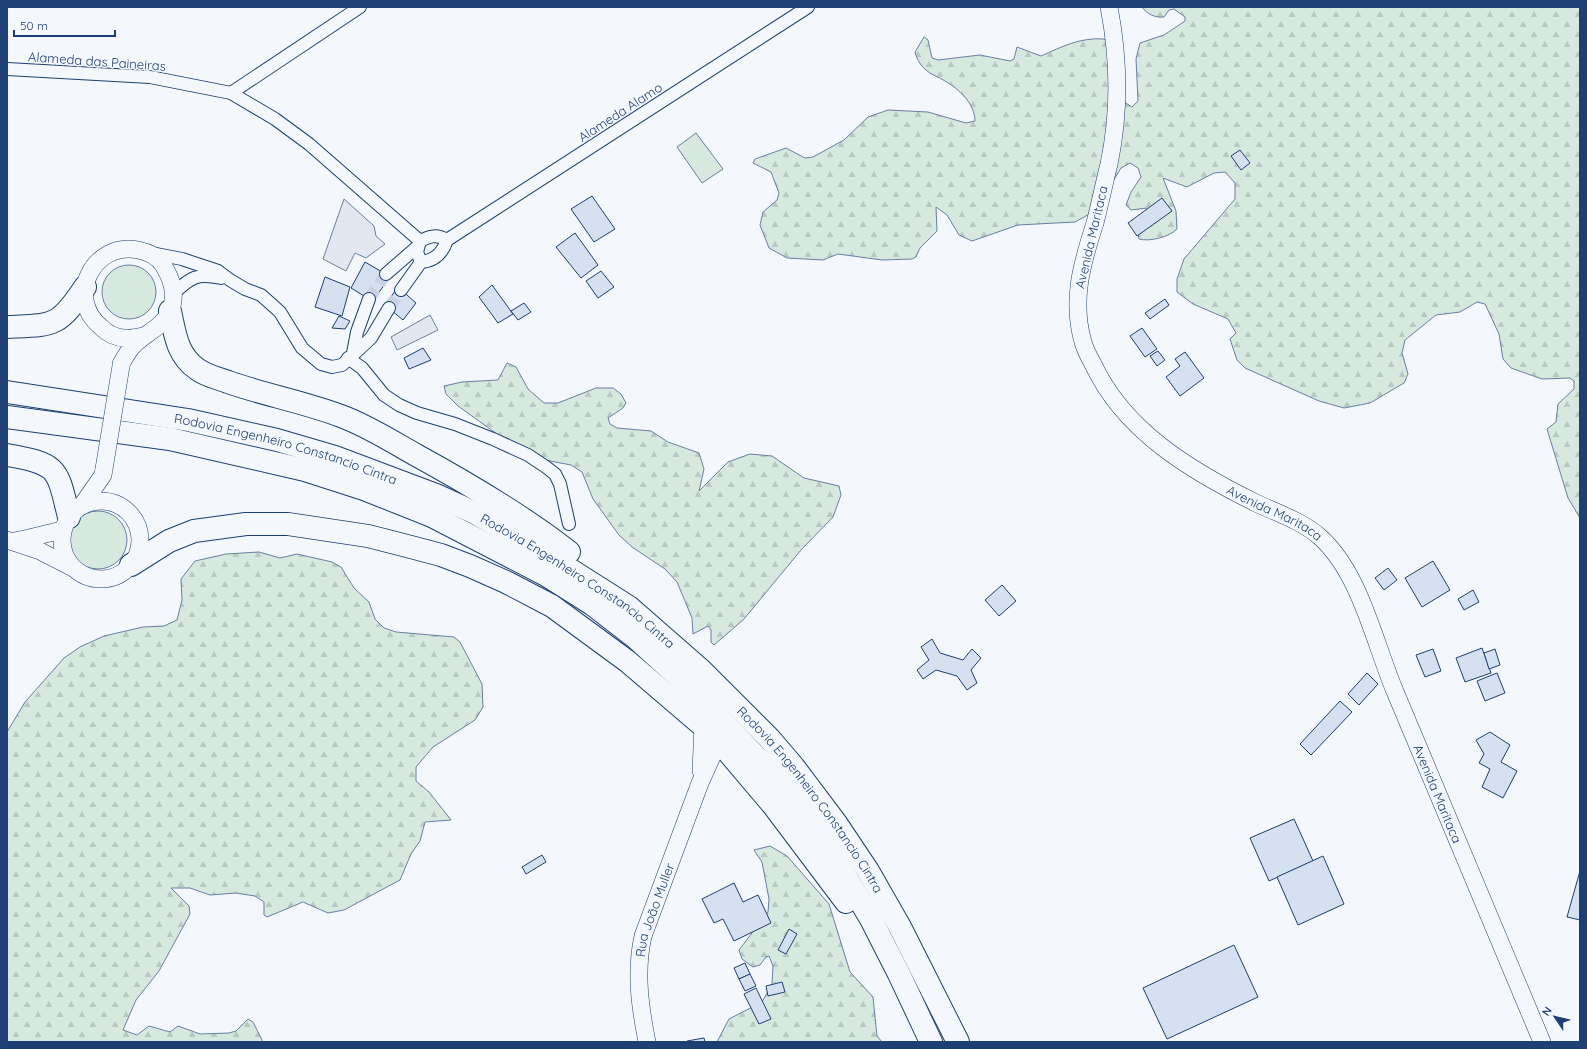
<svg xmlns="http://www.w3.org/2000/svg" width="1587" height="1049" viewBox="0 0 1587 1049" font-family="Quicksand,sans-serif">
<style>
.green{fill:#d7e8df;stroke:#687fa3}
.forest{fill:url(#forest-firs);stroke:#687fa3}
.parking{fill:#e3e8f0;stroke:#687fa3}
.building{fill:#d5e0f0;stroke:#1d3f73}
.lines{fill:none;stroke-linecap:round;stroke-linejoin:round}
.street-tunnel{stroke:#c9d2e0;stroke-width:12;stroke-dasharray:12 6;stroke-linecap:butt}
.street-casing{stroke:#1d3f73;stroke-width:14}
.secondary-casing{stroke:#1d3f73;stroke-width:18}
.highway-casing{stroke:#1d3f73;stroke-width:24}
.street{stroke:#f4f7fb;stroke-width:12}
.secondary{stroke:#f4f7fb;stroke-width:17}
.highway{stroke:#f4f7fb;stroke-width:22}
.secondary-bridge-casing{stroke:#1d3f73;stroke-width:18;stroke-linecap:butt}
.secondary-bridge{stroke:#f4f7fb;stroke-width:17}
.labels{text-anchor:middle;stroke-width:3;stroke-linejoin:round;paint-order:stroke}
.street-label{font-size:13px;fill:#1d3f73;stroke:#f4f7fb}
</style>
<defs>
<pattern id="forest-firs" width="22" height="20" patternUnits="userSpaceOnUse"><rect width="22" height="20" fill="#d7e8df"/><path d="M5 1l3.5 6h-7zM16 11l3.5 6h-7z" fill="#b8c8c3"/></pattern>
</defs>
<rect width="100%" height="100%" fill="#f4f7fb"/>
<g class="green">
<polygon points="696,133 723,169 702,183 677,147"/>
<circle cx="129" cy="292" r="27"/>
<circle cx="98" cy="540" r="29"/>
</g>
<g class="forest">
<path d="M1142,7H1580V518L1568,498L1547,429L1556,422L1558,404L1574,389V381L1570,378L1542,379L1511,368L1503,359L1499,334L1485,304L1477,302L1460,312L1436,315L1405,340L1402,353L1408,374L1404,383L1370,403L1344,408L1319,401L1245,368L1237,360L1230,339L1236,333L1228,319L1193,304L1177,292V279L1184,259L1235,199V183L1225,172L1214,173L1187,187L1163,178L1176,211L1177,229C1169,237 1150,242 1139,239L1138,234L1153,211L1147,208L1131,210L1126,205L1131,192L1141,177L1138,168L1130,163L1121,168L1095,211L1075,222L1018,225L972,241L959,235L947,215L936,207L937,231L920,248L916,257L912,259L882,260L838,254L823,260L787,258L769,248L760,225L763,212L777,200L779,193L771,172L753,163L755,159L786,148L805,158L813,157L844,140L868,117L888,110L928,112L966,123L975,121C975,104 959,89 945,81C939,77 931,75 926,70C920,65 917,59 915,52L924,37L928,40L932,58L938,60L980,55L1010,61L1014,59L1017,47L1041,56C1061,47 1081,37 1104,39L1114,50L1124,102L1132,107L1138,101L1136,59L1140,43L1164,35L1185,21V17L1174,9L1169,10L1164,17C1155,18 1147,14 1142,7Z"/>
<polygon points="507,363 516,367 528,389 544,403 558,403 596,388 613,388 621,394 626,403 623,408 608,418 610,424 617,428 651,431 668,442 699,453 704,469 699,491 728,462 750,454 772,456 804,478 839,486 841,495 833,517 801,550 744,619 714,645 711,642 711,630 708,626 693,634 692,618 677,582 665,569 632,547 619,535 593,499 582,472 571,465 540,459 515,447 458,406 446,394 444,386 462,382 498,380"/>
<polygon points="259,552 280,558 297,554 332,562 341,567 354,588 369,602 375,619 384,628 396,632 454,637 460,642 482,684 483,707 475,720 433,747 416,767 416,781 429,792 451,820 425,822 420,841 411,854 400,880 344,910 328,913 303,902 267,917 264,915 264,902 255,896 236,893 210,895 190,888 171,888 189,906 190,914 159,971 136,1000 123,1030 137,1035 149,1026 170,1032 178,1026 200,1034 229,1033 236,1031 248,1019 253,1022 263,1042 7,1042 7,732 25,702 64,658 80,647 104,636 143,627 164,626 177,620 182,600 181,579 195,561 226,554"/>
<polygon points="770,846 787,856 829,904 850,972 873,997 877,1036 882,1042 717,1042 729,1019 762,1002 772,984 773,966 769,956 766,957 760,965 753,967 742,959 739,950 768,912 769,899 762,862 754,850"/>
</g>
<g class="parking">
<polygon points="344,199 374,226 376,236 385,244 366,258 355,253 346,271 323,259"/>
<polygon points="430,315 438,330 397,350 391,337"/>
</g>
<g class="building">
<polygon points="1240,150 1250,163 1241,170 1231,156"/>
<polygon points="592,196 615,229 594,242 571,209"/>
<polygon points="1162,198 1172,211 1137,236 1128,223"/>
<polygon points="575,233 598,265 581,278 556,247"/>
<polygon points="365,262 389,276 388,280 374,299 369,299 351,288"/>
<polygon points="601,271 614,287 598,298 586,281"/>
<polygon points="325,277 350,287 342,316 315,307"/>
<polygon points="492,285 513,314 498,323 479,297"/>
<polygon points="398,287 416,303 403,320 385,305"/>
<polygon points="1165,299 1169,305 1150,319 1145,313"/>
<polygon points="524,303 531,312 518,320 511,311"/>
<polygon points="339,316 350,321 345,329 332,328"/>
<polygon points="1142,328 1157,349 1145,357 1130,336"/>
<polygon points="423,348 431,360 409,369 404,358"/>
<polygon points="1158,351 1165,360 1157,366 1150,356"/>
<polygon points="1185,352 1204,378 1180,396 1166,377 1180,366 1175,359"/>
<polygon points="1433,561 1450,590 1422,607 1405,578"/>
<polygon points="1388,568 1397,580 1384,590 1375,578"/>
<polygon points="1002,585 1016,601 999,616 985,600"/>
<polygon points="1473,590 1479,602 1464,610 1458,599"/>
<polygon points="932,639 940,653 963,660 972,649 981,658 971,670 977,683 967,690 957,676 936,670 923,679 917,670 929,660 921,647"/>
<polygon points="1482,648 1491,673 1465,682 1456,658"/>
<polygon points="1433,649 1441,671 1425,677 1416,655"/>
<polygon points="1495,649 1500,665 1489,669 1484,653"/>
<polygon points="1367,673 1378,684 1359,705 1348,694"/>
<polygon points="1497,673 1505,693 1485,701 1477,681"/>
<polygon points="1340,701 1352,712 1311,755 1300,744"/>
<polygon points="1490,732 1510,745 1501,762 1517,771 1503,798 1482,787 1490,769 1479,763 1484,754 1476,740"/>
<polygon points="1294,819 1313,861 1269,881 1250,838"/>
<polygon points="542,855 546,862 526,874 522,867"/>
<polygon points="1323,856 1344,904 1298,925 1277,877"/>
<polygon points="1580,871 1580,920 1567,917"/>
<polygon points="734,883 743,902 758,895 771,923 734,941 723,919 714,923 702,899"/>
<polygon points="789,929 797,934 786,954 778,950"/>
<polygon points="1234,945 1258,997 1167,1039 1143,988"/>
<polygon points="745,963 750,974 739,979 734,968"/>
<polygon points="750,974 756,986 745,991 739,979"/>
<polygon points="782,982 785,992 768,996 766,986"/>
<polygon points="756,988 771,1019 759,1024 744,994"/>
<polygon points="704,1038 705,1042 687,1042 687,1041"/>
</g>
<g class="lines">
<g class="street-tunnel">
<polyline points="369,299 386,274"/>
<polyline points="389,308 401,290"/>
</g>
<defs>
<g id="street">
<polyline points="7,69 150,77 231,93 275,119 309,144 420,241"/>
<polyline points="231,93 360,7"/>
<polyline points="151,253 182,259 218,271 230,280 245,289 261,295 280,312 302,348 321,364 332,367 342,365 371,338 389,308"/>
<path d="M421,262L417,252L420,241C430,236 437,234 447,240"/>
<polyline points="386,274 417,247"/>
<path d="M401,290L421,262C435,261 443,252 447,240L808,7"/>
<path d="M174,293C191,277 197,273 221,278"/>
<polyline points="353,353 357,332 369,299"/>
<polyline points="348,358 362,368 384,395 399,405 417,413 455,424 493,439 528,455 546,467 555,474 560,484 569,524"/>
</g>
<g id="secondary">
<path id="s1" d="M1109,7C1119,59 1120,112 1109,164C1104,184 1100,204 1095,223C1082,263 1071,300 1083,342C1085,349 1089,357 1093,364C1124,431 1191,471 1256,503C1277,513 1302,521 1320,537C1360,573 1374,641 1394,689C1443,806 1492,924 1542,1042"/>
<path d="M121,364C125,357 129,349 135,344C147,332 163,327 170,311C177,296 172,279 163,265C158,257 148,252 138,250C93,241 65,298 101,327C107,333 116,338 125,338C131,339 138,337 143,336"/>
<circle cx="101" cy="540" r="39"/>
<polyline points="82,505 103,475 104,469"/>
<polyline points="7,540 40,551 73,568"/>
<polyline points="14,541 29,538 62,530"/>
<polyline points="701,771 703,726"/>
<path id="s2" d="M647,1042C640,1007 635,972 643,936L700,783L714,752L723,746"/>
</g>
<g id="highway">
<path d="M170,311C175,334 177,355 197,369C206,376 218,378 228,382C265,395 304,402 341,416C368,426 391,441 416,455C469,484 522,515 569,552"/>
<path d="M7,327C53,325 58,328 85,287"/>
<path id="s3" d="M7,392L188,420L277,440L335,457L436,495L473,512L530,544L629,607L701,670L769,738L793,766L836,823L868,871L900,927L958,1042"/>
<polyline points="7,417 170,439 305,470 364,489 432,516 546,575 592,604 636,638 680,678 770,771 805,815 842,870 872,921 899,974 931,1042"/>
<path d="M7,455C59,464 57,468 69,517"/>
<polyline points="131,565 169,541 194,531 246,524 288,524 368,536 407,546 441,555 470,566 506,582 552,606 627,661 703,726 723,746 773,805 846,902"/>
</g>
</defs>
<use href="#street" class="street-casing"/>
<use href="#secondary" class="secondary-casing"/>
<use href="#highway" class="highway-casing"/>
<use href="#street" class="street"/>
<use href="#secondary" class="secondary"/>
<use href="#highway" class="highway"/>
<defs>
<polyline id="secondary-bridge" points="104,469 121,366"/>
</defs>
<use href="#secondary-bridge" class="secondary-bridge-casing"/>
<use href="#secondary-bridge" class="secondary-bridge"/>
</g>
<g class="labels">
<g class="street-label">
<text transform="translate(97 61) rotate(4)" y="5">Alameda das Paineiras</text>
<text transform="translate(620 112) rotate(-33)" y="5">Alameda Alamo</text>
<text transform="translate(1091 237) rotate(-77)" y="5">Avenida Maritaca</text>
<text dy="5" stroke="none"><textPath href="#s3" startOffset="285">Rodovia Engenheiro Constancio Cintra</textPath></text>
<text dy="5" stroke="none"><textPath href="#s1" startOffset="604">Avenida Maritaca</textPath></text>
<text dy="5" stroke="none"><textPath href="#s3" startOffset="609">Rodovia Engenheiro Constancio Cintra</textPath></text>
<text dy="5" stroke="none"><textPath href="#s1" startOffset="940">Avenida Maritaca</textPath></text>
<text dy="5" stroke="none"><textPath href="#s3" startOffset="932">Rodovia Engenheiro Constancio Cintra</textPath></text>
<text dy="5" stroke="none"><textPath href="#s2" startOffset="135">Rua João Muller</textPath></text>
</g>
</g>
<rect width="1587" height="1049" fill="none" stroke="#1d3f73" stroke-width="16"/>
<g transform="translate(1555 1017) rotate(305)" stroke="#f4f7fb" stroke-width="3" paint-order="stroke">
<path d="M0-3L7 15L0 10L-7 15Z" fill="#1d3f73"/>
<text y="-6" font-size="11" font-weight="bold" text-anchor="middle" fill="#1d3f73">N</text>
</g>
<path d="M14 30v6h101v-6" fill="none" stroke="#1d3f73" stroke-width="2"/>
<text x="20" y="30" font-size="12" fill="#1d3f73" stroke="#f4f7fb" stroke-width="3" paint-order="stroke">50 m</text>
</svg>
